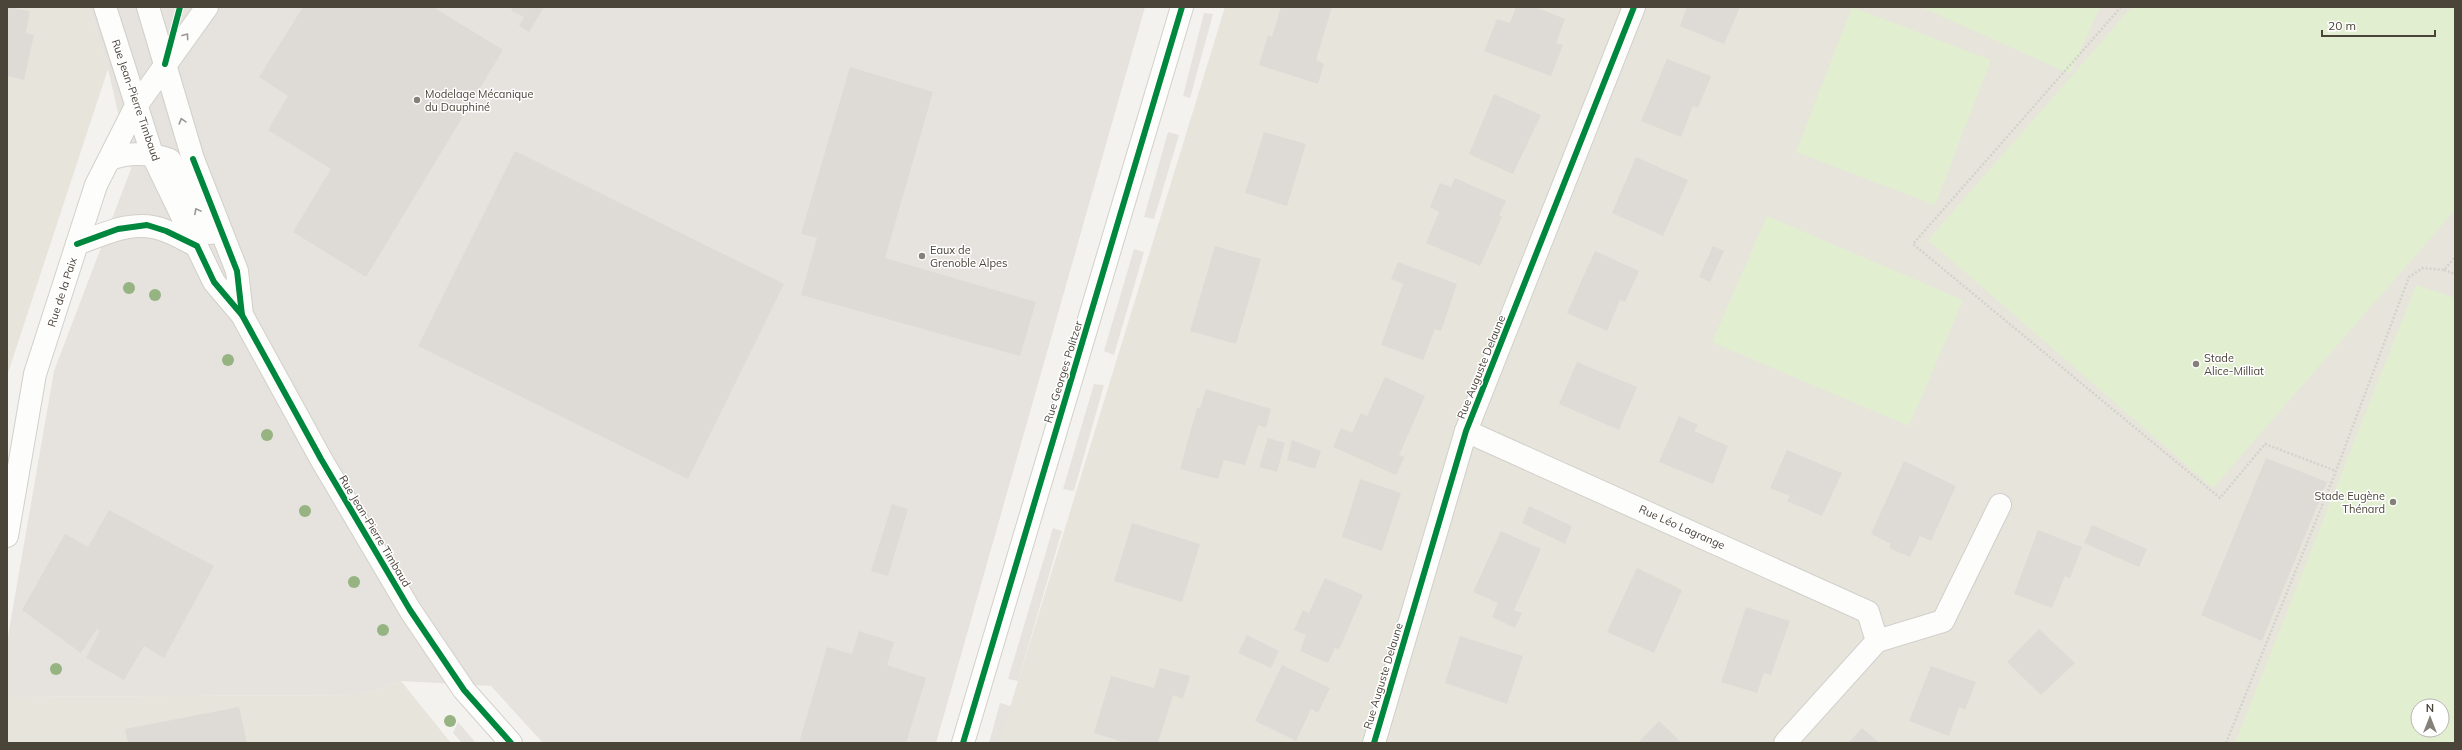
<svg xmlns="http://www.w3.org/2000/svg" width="2462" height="750" viewBox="0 0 2462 750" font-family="Mulish,sans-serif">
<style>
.residential{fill:#e7e4dc;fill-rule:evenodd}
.industrial{fill:#e6e2de}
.green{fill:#e1eecf;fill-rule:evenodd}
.parking{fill:#e6e3df}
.building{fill:#dedbd6}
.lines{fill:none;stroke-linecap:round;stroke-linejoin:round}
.minor-casing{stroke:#d2d0cb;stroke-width:24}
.path{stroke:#d3d2cc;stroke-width:2.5;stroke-dasharray:2 2;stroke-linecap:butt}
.minor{stroke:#fdfdfc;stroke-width:22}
.cycleway-casing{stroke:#fff;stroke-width:8}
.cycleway{stroke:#00873e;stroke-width:6}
.tree{fill:#96b382}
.oneway{stroke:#9b9791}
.poi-dot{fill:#868178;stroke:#fff;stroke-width:1.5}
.labels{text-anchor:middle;stroke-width:3;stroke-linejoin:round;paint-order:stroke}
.poi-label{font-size:11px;fill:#4b4439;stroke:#fff;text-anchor:start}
.street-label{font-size:11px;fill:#4b4439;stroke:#fff}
</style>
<rect width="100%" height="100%" fill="#f4f2ee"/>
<g class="residential">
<polygon points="7,7 89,7 108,69 7,376"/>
<path d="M1225,7H2455V743H999ZM2418,706H2442V730H2418Z"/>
<polygon points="401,681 451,743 7,743 7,697 360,695"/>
</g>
<polygon class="industrial" points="89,7 1145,7 936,743 543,743 491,686 401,681 360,695 7,697 7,642 54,371 131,169 108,69"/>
<g class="green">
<polygon points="1852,7 1991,60 1935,205 1796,152"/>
<polygon points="1921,7 2100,7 2070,74"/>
<polygon points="2132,7 2455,7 2455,210 2213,488 1928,240"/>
<polygon points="1767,216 1963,300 1909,426 1712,342"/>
<path d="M2416,285L2455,298V743H2235ZM2418,706H2442V730H2418Z"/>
</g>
<g class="parking">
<polygon points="1204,13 1213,14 1190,98 1183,96"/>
<polygon points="1168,132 1179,135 1154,219 1144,217"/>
<polygon points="1134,249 1144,252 1114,355 1104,351"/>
<polygon points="198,285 228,353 215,351 191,297"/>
<polygon points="232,362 264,430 251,428 226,375"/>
<polygon points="297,376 311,380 336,429 330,440"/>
<polygon points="1094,384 1104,385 1074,491 1063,489"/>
<polygon points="269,439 305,503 292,502 264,451"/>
<polygon points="333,443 345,443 376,498 371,510"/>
<polygon points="311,513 350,578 338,576 306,525"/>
<polygon points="382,526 395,527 427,578 423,591"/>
<polygon points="1053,528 1062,531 1018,681 1008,679"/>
<polygon points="438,593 472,640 470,653 425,594"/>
<polygon points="1000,703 1011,706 1000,743 989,743"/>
<polygon points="458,722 476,743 462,743 453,733"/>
</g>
<g class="building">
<polygon points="7,7 30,11 26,33 34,35 24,80 7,76"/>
<polygon points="303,7 433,7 503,50 366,277 293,232 331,169 268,130 288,96 259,77"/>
<polygon points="511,7 544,7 529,32 519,26 524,17 512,11"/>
<polygon points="1281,7 1332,7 1316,60 1324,64 1318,84 1259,65 1268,35 1272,37"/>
<polygon points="1516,7 1535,7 1565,19 1556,43 1563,45 1551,76 1484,51 1497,19 1510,23"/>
<polygon points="1687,7 1740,7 1724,44 1680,26"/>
<polygon points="1667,59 1711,76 1698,108 1693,106 1681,137 1641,121"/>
<polygon points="850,67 933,92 885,258 1036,302 1020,356 801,295 817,238 801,234"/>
<polygon points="1494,94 1541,115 1513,174 1469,154"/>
<polygon points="1264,132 1306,144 1287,206 1245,193"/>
<polygon points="515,151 784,284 688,479 418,346"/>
<polygon points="1636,157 1688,180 1663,236 1612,213"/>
<polygon points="1455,178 1506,201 1499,215 1502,217 1480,266 1426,243 1439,212 1430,207 1440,183 1451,187"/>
<polygon points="1215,246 1261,259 1236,344 1190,331"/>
<polygon points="1713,246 1724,251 1710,282 1699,277"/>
<polygon points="1595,251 1639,271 1625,302 1620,300 1607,331 1567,313"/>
<polygon points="1398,262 1457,284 1441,331 1435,329 1423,360 1381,345 1403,284 1391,279"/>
<polygon points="1577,362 1637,387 1619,430 1559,404"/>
<polygon points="1385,377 1425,396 1399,455 1405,457 1396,475 1333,447 1341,428 1352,433 1361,413 1367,416"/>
<polygon points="1206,389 1271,409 1266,428 1258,425 1245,465 1224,460 1218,479 1180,469 1197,408 1200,408"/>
<polygon points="1679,416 1698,425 1694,431 1728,446 1713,484 1659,462"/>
<polygon points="1268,438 1285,443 1277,472 1259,467"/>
<polygon points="1292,440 1321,451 1315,469 1287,460"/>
<polygon points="1787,450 1842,473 1822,516 1787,501 1790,496 1770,488"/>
<polygon points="2266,458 2327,482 2262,641 2201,615"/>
<polygon points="1904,461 1956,486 1931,541 1920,536 1910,557 1889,548 1891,544 1871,534"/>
<polygon points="1360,479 1401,493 1382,551 1342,537"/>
<polygon points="892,504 908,509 888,576 871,571"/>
<polygon points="1529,506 1572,526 1565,544 1522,523"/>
<polygon points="109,510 214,566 164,658 144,646 124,680 86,658 100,631 97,629 81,653 22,610 65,534 88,547"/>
<polygon points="1132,523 1200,544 1182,602 1114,581"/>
<polygon points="2092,525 2147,549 2139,567 2084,543"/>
<polygon points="2038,530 2082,547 2070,578 2065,576 2052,608 2014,594"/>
<polygon points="1501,531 1541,549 1514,610 1522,613 1515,628 1492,617 1498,603 1473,592"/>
<polygon points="1637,568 1682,590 1654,653 1607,632"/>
<polygon points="1325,578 1363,595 1339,649 1335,648 1328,663 1300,651 1306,635 1294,630 1303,610 1309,613"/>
<polygon points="1746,607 1790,621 1771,675 1764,673 1757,693 1721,682"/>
<polygon points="2039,629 2075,663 2041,695 2007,662"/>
<polygon points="859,631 894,642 887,665 926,678 906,743 799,743 827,647 852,654"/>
<polygon points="1247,635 1279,651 1271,668 1238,653"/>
<polygon points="1460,636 1523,656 1507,704 1445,683"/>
<polygon points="1282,665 1330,688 1318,713 1311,709 1296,741 1255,721"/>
<polygon points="1931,666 1976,682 1965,710 1959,707 1949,736 1909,721"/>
<polygon points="1160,668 1190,676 1183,699 1173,695 1158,743 1126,743 1094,733 1111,676 1154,688"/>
<polygon points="239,707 247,743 128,743 125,729"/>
<polygon points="1659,721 1682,743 1638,743"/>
<polygon points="1862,728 1880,743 1848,743"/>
</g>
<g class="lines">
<defs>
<g id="minor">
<polyline points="105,7 152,154 214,282 242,315 321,459 410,610 464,690 511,743"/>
<polyline points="148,7 193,159 237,271 242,315"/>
<path d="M110,159C129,152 151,153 170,160L210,233"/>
<path d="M77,244C106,233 136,218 166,231C177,235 187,241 197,246"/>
<polyline points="1466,431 1868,612 1877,641 1785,743"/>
<polyline points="7,536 35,374 96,185 136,106 207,7"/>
<polyline points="1877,641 1943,621 2000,505"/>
<polyline points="963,743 1182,7"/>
<polyline points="1374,743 1466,431 1634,7"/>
</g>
</defs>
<use href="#minor" class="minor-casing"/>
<g class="path">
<polyline points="2121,7 1913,244 2220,498 2265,444 2336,471"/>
<polyline points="2444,270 2455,274"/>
<polyline points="2226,743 2336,471 2409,277 2423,268 2444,270 2455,257"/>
</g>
<use href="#minor" class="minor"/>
<defs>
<g id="cycleway">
<polyline points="165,64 180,7"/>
<polyline points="193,159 237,271 242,315"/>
<polyline points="77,244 118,229 147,225 166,231 197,246 214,282 242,315 321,459 410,610 464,690 511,743"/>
<polyline points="963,743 1182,7"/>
<polyline points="1374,743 1466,431 1634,7"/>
</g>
</defs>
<use href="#cycleway" class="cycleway-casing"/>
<use href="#cycleway" class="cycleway"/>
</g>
<g class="tree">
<circle cx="129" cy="288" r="6"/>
<circle cx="155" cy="295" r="6"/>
<circle cx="228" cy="360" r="6"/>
<circle cx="267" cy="435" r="6"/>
<circle cx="305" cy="511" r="6"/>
<circle cx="354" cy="582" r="6"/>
<circle cx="383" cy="630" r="6"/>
<circle cx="56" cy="669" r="6"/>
<circle cx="450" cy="721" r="6"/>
</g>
<defs><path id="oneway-chevron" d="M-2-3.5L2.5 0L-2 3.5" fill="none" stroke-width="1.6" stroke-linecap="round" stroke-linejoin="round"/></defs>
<g class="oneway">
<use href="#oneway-chevron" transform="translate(186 36) rotate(-54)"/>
<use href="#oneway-chevron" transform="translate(182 121) rotate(-106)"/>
<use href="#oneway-chevron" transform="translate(197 211) rotate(-118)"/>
</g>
<g class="poi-dot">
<circle cx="417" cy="100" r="4"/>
<circle cx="922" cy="256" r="4"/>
<circle cx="2196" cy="364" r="4"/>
<circle cx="2393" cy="502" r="4"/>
</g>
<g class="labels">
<g class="poi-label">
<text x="425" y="98">Modelage Mécanique<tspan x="425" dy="13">du Dauphiné</tspan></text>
<text x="930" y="254">Eaux de<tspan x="930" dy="13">Grenoble Alpes</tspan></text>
<text x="2204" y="362">Stade<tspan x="2204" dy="13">Alice-Milliat</tspan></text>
<text x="2385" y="500" text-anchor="end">Stade Eugène<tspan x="2385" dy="13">Thénard</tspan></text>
</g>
<g class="street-label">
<text transform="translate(136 100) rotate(71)" y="4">Rue Jean-Pierre Timbaud</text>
<text transform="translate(62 292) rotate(-72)" y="4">Rue de la Paix</text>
<text transform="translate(1481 367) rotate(-68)" y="4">Rue Auguste Delaune</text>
<text transform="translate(1063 372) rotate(-73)" y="4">Rue Georges Politzer</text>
<text transform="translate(1682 527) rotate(24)" y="4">Rue Léo Lagrange</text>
<text transform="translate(375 531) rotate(59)" y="4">Rue Jean-Pierre Timbaud</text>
<text transform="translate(1383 676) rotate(-73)" y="4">Rue Auguste Delaune</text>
</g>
</g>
<rect width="2462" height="750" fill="none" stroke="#4b4439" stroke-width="16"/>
<g transform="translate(2430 718)"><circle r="19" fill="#ffffff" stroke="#b7b4b0"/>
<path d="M0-3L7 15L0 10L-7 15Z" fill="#868178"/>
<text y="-6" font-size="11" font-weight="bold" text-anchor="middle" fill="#4b4439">N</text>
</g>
<path d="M2322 30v6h113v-6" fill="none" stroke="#4b4439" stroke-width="2"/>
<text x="2328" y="30" font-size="12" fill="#4b4439" stroke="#ffffff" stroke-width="3" paint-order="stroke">20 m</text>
</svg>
